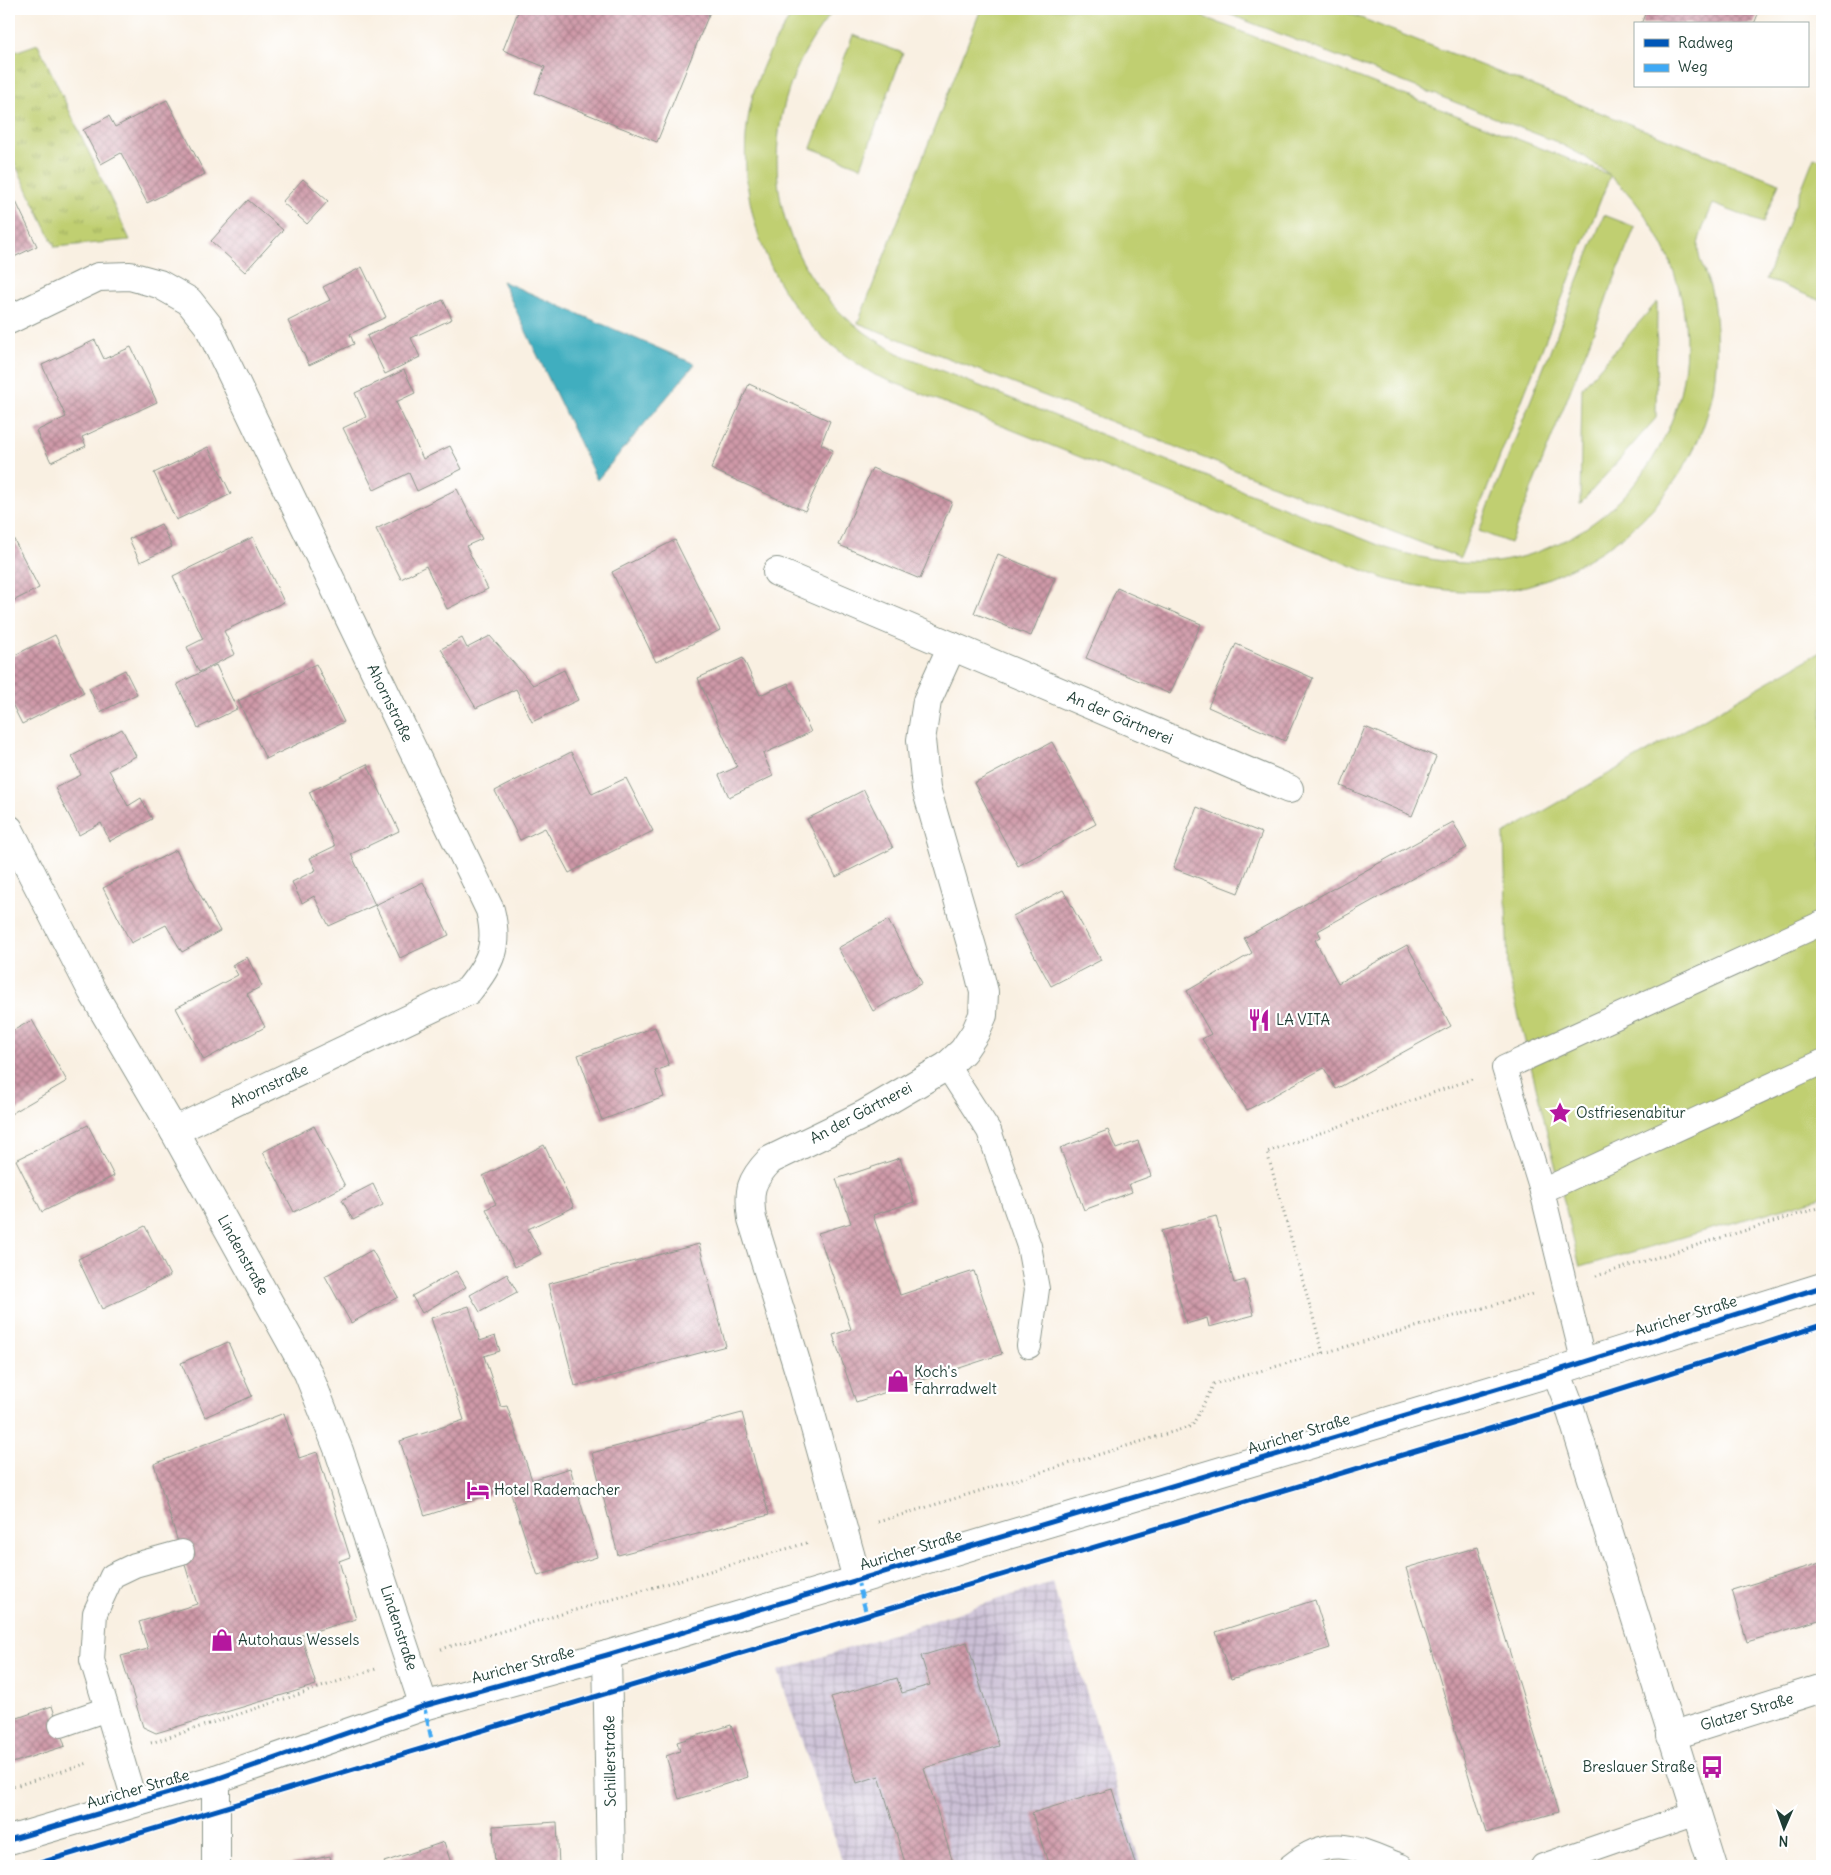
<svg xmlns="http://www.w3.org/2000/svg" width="1831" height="1875" viewBox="0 0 1831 1875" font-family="Delius,sans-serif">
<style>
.industrial{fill:url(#industrial-grid)}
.grass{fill:#c0cf71;stroke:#708652}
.park{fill:url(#park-tufts);stroke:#708652}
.water{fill:#41aebf;stroke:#30767a}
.building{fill:url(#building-cross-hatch)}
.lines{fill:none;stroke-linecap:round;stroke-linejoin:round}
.service-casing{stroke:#8c968b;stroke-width:26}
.minor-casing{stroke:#8c968b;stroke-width:30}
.tertiary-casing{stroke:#8c968b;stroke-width:30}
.path{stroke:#8c968b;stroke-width:3;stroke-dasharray:1 4;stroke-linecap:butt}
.service{stroke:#fff;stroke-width:24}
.minor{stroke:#fff;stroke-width:28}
.tertiary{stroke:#fff;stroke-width:28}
.quiet{stroke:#3fa9f5;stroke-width:4;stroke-dasharray:8 4;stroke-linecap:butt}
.cycleway-casing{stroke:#fff;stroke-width:8}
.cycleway{stroke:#0057b8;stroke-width:5}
.labels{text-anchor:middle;stroke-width:4.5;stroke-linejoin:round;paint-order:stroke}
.street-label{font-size:15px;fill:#1f3d34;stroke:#fff}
.poi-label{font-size:15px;fill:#1f3d34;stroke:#fff;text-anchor:start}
</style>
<defs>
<pattern id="industrial-grid" width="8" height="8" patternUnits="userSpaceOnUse" patternTransform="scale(1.25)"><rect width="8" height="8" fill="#cbbfd5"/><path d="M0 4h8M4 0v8" fill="none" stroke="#a49cae"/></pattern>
<pattern id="park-tufts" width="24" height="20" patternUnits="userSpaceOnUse" patternTransform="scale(1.25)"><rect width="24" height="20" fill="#c0cf71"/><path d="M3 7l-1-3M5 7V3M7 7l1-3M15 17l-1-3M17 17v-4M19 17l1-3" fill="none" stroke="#9ba95e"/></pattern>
<pattern id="building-cross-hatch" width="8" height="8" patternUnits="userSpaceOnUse" patternTransform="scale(1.25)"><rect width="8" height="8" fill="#cf99a8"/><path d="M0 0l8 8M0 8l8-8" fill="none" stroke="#a77e8a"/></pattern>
</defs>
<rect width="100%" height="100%" fill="#fff"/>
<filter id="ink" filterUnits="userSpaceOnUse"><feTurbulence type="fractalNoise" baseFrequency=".02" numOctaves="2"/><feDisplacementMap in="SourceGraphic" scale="10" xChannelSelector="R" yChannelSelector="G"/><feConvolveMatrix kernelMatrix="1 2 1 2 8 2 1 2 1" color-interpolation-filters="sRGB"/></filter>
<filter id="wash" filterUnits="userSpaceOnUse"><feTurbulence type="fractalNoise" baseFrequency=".0096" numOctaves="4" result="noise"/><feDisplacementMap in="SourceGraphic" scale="20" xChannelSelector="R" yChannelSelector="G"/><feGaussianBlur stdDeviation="1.12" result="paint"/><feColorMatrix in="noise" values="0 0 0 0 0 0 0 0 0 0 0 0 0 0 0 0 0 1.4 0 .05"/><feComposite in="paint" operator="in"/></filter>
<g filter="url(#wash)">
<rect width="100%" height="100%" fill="#f9f0e2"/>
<polygon class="industrial" points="1052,1582 1141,1866 844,1866 778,1671"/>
<g class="grass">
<path d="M796,9H835C760,95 755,224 837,309C854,327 876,340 897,353L1386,548C1426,560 1470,569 1513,559C1651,527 1726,376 1664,248C1651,221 1633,195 1610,176L1460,558L858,323L981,9H1183L1610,175L1585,157L1557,142L1216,9H1338L1779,183L1763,223L1713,204C1709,214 1698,237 1698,247C1698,262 1709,279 1712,294C1717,324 1718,354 1714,384C1702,467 1642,535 1569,569C1551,578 1531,586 1512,589C1467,595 1428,589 1385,579L875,375C854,362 835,349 817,332C761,278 734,184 750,108C757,71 775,39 796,9Z"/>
<polygon points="853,35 903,53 861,167 811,148"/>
<polygon points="1814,157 1822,160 1822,301 1766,279"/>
<polygon points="1604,215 1635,227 1510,543 1479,531"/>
<polygon points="1657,302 1656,418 1580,504 1582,388"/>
<polygon points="1822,651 1822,1197 1580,1267 1508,972 1504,834"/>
</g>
<polygon class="park" points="38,44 130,240 55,247 9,151 9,54"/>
<polygon class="water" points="502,281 695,364 597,480"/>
<g id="blocks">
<g class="building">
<polygon points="519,9 711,9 657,142 535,93 545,67 503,50"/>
<polygon points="1647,9 1760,9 1754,24 1641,24"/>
<polygon points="167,100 205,174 147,203 121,153 101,164 83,130 109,116 115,127"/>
<polygon points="303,179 328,201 307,224 282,202"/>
<polygon points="9,187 37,246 12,258 9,252"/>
<polygon points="248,200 283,230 245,272 211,241"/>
<polygon points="362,267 386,317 350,334 354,344 309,365 288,321 330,300 323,287"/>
<polygon points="443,300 452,319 411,338 420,357 385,374 367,336"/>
<polygon points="95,340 104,359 131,347 157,402 82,437 86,446 51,462 36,431 66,417 42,365"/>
<polygon points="404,370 415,393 396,402 423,459 450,446 462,469 417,491 409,473 374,490 343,428 366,417 355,393"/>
<polygon points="749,384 830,421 821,444 833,450 805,511 711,469"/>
<polygon points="208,447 231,494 176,520 154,473"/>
<polygon points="872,468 952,502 920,579 839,545"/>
<polygon points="457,489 482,539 466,546 488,589 447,609 426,566 401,579 376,529"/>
<polygon points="161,524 172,547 140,562 129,539"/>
<polygon points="9,530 39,588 9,603"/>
<polygon points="253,537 284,602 224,631 235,654 199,672 187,647 203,639 173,576"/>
<polygon points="675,540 720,630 656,662 612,572"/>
<polygon points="998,554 1055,578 1031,636 974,613"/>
<polygon points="1117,588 1201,624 1170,694 1086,658"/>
<polygon points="55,635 84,693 22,724 9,698 9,658"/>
<polygon points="490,636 533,685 564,670 578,700 532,722 516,689 476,708 441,649 462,638 467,648"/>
<polygon points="1236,644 1313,678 1285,741 1208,707"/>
<polygon points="743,658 760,695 788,683 811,732 763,754 773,776 729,797 719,775 737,767 698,678"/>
<polygon points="316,664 344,722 266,759 238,701"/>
<polygon points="216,665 237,709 198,728 177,684"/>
<polygon points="125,670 137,694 100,712 89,688"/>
<polygon points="1365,727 1436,757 1412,816 1341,786"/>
<polygon points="122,729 136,756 109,770 128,806 141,798 152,819 110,841 101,823 79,835 55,788 81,775 72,756"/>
<polygon points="1052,742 1096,824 1018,866 974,783"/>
<polygon points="571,752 592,794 626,778 653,831 569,873 545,828 520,840 495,791"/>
<polygon points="367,764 399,831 351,854 375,905 329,926 314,896 302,903 292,882 316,870 310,858 335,846 309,792"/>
<polygon points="864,790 893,848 836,877 807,819"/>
<polygon points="1197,807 1262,833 1238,893 1173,868"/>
<polygon points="1453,822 1467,848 1318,931 1321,937 1315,940 1338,983 1407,945 1451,1026 1336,1089 1324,1068 1247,1110 1202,1039 1211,1034 1187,991 1252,953 1244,938"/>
<polygon points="176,850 220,931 182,952 166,925 131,943 103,888"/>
<polygon points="423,882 449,935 400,958 375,905"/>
<polygon points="1063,890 1101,960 1051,986 1013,916"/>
<polygon points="888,920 922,983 873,1011 838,948"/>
<polygon points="247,957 262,986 247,994 265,1027 204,1060 176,1008 238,975 232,965"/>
<polygon points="32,1020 67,1081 9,1115 9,1033"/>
<polygon points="655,1027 669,1066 655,1071 664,1097 602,1120 578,1055"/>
<polygon points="88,1125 114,1176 42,1212 16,1160"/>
<polygon points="314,1126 345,1186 294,1212 263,1152"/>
<polygon points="1108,1130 1116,1149 1138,1141 1151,1176 1129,1184 1132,1192 1084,1210 1060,1148"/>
<polygon points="544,1145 574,1207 528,1229 541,1254 515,1267 486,1209 496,1204 483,1176"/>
<polygon points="900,1158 914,1202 873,1215 900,1295 974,1271 1002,1354 856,1402 833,1335 851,1329 818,1233 851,1223 836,1179"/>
<polygon points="373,1184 383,1205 353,1220 342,1200"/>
<polygon points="1216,1216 1234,1283 1245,1280 1254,1315 1209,1327 1207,1318 1186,1324 1161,1231"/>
<polygon points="145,1226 170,1276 102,1309 78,1259"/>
<polygon points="699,1244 726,1346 575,1386 548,1284"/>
<polygon points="372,1250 398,1297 351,1323 325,1276"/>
<polygon points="456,1271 466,1287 422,1313 412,1296"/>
<polygon points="507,1274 517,1292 480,1312 470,1295"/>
<polygon points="469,1306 480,1341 495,1336 500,1351 484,1356 501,1407 507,1406 532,1480 570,1468 597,1557 538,1576 509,1488 425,1516 400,1441 464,1420 431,1318"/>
<polygon points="228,1342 252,1396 205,1417 181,1363"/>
<polygon points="284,1413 299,1458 317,1452 350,1557 339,1561 356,1619 301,1635 316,1685 156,1733 143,1727 121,1656 148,1649 139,1622 197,1604 154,1464"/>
<polygon points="742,1413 769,1515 618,1555 592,1453"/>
<polygon points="1478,1547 1558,1812 1486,1833 1406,1568"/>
<polygon points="1820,1563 1822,1571 1822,1619 1747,1642 1732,1590"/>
<polygon points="1315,1600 1330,1648 1231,1679 1216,1632"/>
<polygon points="967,1642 999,1746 924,1768 954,1866 906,1866 879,1776 857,1783 831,1697 897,1678 902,1693 930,1685 921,1656"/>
<polygon points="52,1706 65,1746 9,1764 9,1721"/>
<polygon points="731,1725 748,1777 679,1799 666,1756 680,1751 677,1742"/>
<polygon points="1112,1789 1136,1866 1049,1866 1032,1813"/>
<polygon points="557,1822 559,1866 495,1866 493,1826"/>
<polygon points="444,1842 452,1866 386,1866 384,1862"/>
<polygon points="330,1856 332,1866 286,1866 286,1865"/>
</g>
</g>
</g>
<g filter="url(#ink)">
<use href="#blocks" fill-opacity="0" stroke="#8c968b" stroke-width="1"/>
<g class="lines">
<defs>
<g id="service">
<polyline points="947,1066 989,1131 1029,1246 1037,1289 1029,1346"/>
<polyline points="1542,1191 1822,1062"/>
<polyline points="1583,1360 1542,1191 1504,1068 1822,923"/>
<polyline points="107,1709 92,1660 95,1613 112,1576 135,1565 182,1552"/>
<polyline points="61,1725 107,1709 135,1803"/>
<path d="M1291,1866C1331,1832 1358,1849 1401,1866"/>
<polyline points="1543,1866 1696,1813"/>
</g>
<g id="minor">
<path d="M9,320L98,277L130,276L159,284L189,301L208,325L490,910C499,946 491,963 468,991L174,1131"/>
<polyline points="777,572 1289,789"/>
<polyline points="9,829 92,991 174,1131 308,1373 339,1451 424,1706"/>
<polyline points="1556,1371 1569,1405 1713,1866"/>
<path d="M857,1579L801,1378L752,1219C748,1190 750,1181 770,1160L865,1114L947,1066L963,1051L975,1033L983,1015L984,992L978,968L926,788L921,740L927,701L952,646"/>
<polyline points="607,1655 611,1866"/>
<polyline points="1671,1736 1822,1688"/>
<polyline points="216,1866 216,1779"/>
</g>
<polyline id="tertiary" points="9,1840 216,1779 424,1706 607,1655 1556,1371 1822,1287"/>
</defs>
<use href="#service" class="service-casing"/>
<use href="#minor" class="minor-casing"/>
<use href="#tertiary" class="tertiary-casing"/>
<g class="path">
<polyline points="1596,1276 1822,1207"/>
<polyline points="1323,1353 1267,1152 1472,1079"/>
<polyline points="878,1522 1192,1426 1214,1384 1532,1294"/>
<polyline points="441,1649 810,1542"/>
<polyline points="151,1743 376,1669"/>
<polyline points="9,1788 88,1763"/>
</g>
<use href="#service" class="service"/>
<use href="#minor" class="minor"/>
<use href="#tertiary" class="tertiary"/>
<g class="quiet">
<polyline points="857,1579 867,1616"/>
<polyline points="424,1706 433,1746"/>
</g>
<defs>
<g id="cycleway">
<polyline points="9,1840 216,1779 424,1706 607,1655 1556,1371 1822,1287"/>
<polyline points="30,1866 1569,1405 1822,1325"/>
</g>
</defs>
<use href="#cycleway" class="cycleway-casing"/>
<use href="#cycleway" class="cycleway"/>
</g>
</g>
<defs>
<symbol id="restaurant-bare" viewBox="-9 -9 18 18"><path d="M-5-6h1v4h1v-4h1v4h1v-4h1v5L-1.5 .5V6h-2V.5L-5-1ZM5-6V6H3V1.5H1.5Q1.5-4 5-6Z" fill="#b5179e" stroke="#fff" stroke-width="2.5" paint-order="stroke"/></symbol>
<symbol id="sight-bare" viewBox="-9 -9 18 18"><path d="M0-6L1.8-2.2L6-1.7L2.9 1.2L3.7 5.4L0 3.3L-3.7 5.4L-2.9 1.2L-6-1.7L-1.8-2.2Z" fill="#b5179e" stroke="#fff" stroke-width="2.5" paint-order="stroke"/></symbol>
<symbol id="shop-bare" viewBox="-9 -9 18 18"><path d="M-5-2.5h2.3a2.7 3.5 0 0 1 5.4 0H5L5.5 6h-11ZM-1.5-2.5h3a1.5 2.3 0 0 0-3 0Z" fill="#b5179e" stroke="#fff" stroke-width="2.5" paint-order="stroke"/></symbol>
<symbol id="hotel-bare" viewBox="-9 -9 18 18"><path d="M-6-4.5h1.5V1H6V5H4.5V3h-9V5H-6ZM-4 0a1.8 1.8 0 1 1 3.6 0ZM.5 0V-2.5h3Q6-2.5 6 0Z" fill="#b5179e" stroke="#fff" stroke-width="2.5" paint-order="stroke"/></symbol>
<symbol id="bus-bare" viewBox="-9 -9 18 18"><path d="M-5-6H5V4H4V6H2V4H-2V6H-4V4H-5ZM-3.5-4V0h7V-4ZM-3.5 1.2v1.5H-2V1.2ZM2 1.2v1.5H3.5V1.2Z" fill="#b5179e" stroke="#fff" stroke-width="2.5" paint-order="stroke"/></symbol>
</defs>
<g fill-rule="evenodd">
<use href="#restaurant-bare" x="1243" y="1004" width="32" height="32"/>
<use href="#sight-bare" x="1544" y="1097" width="32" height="32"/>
<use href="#shop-bare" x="882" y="1365" width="32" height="32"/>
<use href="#hotel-bare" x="462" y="1474" width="32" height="32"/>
<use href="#shop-bare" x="206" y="1624" width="32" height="32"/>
<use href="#bus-bare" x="1696" y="1751" width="32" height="32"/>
</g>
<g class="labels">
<g class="street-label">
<text transform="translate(390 703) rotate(64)" y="5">Ahornstraße</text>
<text transform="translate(1120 718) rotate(23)" y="5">An der Gärtnerei</text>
<text transform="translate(269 1086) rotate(-25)" y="5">Ahornstraße</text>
<text transform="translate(861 1113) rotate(-28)" y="5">An der Gärtnerei</text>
<text transform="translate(243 1255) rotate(61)" y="5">Lindenstraße</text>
<text transform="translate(1686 1316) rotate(-17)" y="5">Auricher Straße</text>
<text transform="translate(1299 1434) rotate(-17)" y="5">Auricher Straße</text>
<text transform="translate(911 1550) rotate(-17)" y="5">Auricher Straße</text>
<text transform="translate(399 1628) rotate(72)" y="5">Lindenstraße</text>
<text transform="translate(523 1665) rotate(-15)" y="5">Auricher Straße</text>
<text transform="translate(1747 1712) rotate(-17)" y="5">Glatzer Straße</text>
<text transform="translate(610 1761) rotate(-91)" y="5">Schillerstraße</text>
<text transform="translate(138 1789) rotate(-16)" y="5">Auricher Straße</text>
</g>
<g class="poi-label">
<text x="1276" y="1025">LA VITA</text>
<text x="1576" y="1118">Ostfriesenabitur</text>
<text x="914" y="1377">Koch's<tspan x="914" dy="17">Fahrradwelt</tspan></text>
<text x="494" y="1495">Hotel Rademacher</text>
<text x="238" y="1645">Autohaus Wessels</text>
<text x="1695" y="1772" text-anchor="end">Breslauer Straße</text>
</g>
</g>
<rect width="1831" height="1875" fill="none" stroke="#fff" stroke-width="30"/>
<rect x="1634" y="22" width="175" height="65" fill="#ffffff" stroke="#a5b1ae"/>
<rect x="1644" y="39" width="25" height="8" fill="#0057b8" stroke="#a5b1ae"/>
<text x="1678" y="48" font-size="15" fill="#1f3d34">Radweg</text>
<rect x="1644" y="64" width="25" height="8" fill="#3fa9f5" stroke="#a5b1ae"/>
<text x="1678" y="72" font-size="15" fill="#1f3d34">Weg</text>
<g transform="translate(1784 1828) rotate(182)" stroke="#ffffff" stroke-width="4" paint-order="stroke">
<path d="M0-4L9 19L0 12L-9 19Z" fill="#1f3d34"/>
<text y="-8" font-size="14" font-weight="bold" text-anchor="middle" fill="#1f3d34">N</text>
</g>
</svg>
